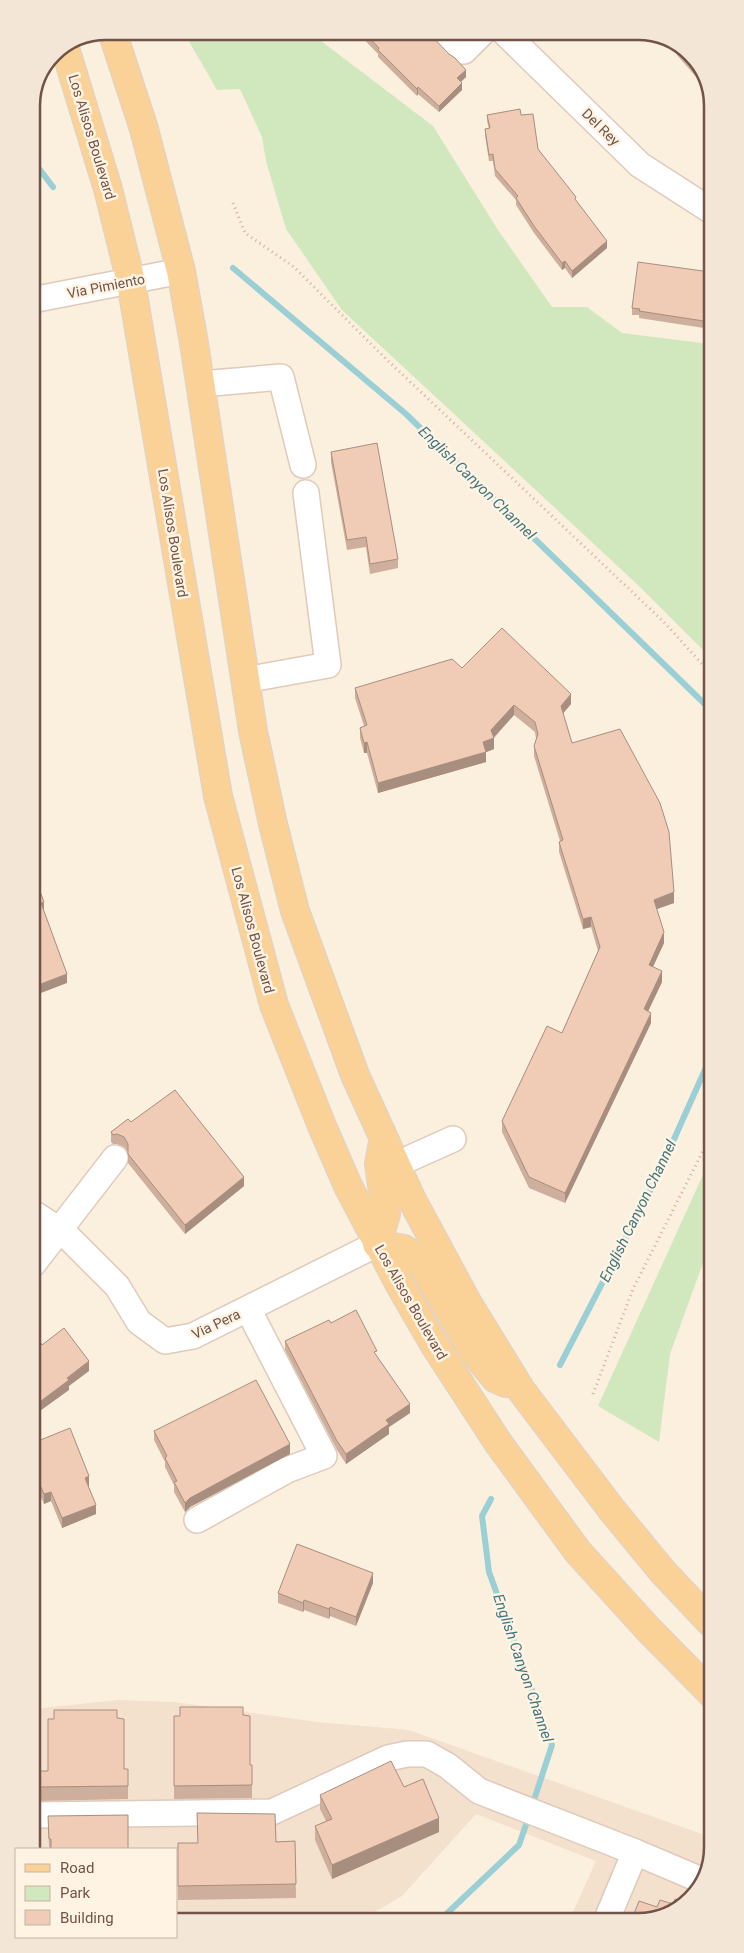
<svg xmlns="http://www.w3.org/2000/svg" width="744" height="1953" viewBox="0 0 744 1953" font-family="Roboto,sans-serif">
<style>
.residential{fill:#f3e0cd}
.green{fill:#d1e8be}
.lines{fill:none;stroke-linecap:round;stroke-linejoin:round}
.stream{stroke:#9acfd5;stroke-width:6}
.minor-casing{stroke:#dfcabb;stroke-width:28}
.major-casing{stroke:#dad3cf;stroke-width:30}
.path{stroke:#d4ae9a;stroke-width:3;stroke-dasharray:1 4;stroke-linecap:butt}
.minor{stroke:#fff;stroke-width:25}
.major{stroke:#fad197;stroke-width:28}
.wall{fill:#ceaf9d}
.shaded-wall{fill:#a88e7f}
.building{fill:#f0cbb6;stroke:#a88e7f}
.labels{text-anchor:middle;stroke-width:5;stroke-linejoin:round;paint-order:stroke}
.street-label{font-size:14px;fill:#715447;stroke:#fff3e4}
.water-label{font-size:15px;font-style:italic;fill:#3f767e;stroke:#fff3e4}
.rim{fill:none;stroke:#715447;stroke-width:2.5}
</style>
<rect width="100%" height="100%" fill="#fbefde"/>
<polygon class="residential" points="118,1700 174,1702 317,1722 409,1730 713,1838 713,1847 697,1893 657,1919 570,1919 596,1861 476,1814 402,1896 361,1920 176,1921 176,1849 34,1849 34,1709"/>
<g class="green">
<polygon points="183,31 308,31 433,126 498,230 552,307 587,307 622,333 710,344 711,658 639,586 342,310 286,229 266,161 262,137 240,89 217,90"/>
<polygon points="712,1155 712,1238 670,1354 659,1442 598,1406"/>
</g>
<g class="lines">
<g class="stream">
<polyline points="31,158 53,187"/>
<polyline points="233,268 406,414 711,710"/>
<polyline points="560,1365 658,1175 712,1054"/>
<polyline points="491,1499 482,1516 489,1572 552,1745 532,1806"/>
<polyline points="440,1920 519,1845 529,1816"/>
</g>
<defs>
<g id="minor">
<polyline points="440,31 459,51 464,51 484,31"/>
<polyline points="503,31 640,165 710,210"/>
<polyline points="32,300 181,271"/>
<polyline points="201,384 281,377 303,465"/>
<polyline points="245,680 328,665 306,493"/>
<polyline points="395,1165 453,1139"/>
<polyline points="33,1213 64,1233 117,1286 139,1322 165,1341 193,1336 377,1244"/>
<polyline points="33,1264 115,1158"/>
<polyline points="197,1520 287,1470 324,1456 248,1309"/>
<polyline points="34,1815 272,1812 388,1758 407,1754 427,1754 448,1766 479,1791 635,1852 701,1880"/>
<polyline points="607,1919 635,1852"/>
</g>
<g id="major">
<polyline points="112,31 144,129 181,271 194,343 253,731 273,824 295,911 355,1075 411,1198 467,1302 521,1390 612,1510 663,1572 712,1624"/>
<polyline points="65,48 108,189 131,282 218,796 274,1005 322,1126 348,1186 400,1285 434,1344 499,1444 578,1552 648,1629 713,1695"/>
<polyline points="382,1147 379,1164 386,1214 377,1244 404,1249 420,1261 473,1351 495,1378 506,1383"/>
</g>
</defs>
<use href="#minor" class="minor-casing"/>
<use href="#major" class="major-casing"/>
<g class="path">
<polyline points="233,203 245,233 294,267 385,358 664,622 711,674"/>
<polyline points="593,1394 633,1289 712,1133"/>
</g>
<use href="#minor" class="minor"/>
<use href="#major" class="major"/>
</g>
<g class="wall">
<polygon points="356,31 427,31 466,77 461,82 462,90 439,112 418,94 417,96 378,57 378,54"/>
<polygon points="673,44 687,50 710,87 710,93 677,55 677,49"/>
<polygon points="487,115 521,115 538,149 576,201 607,248 572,278 565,268 562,270 534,233 516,205 516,200 495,176 493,161 489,161 485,135 485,129 489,129 487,121"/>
<polygon points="710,272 710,329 639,318 639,315 632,315 632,308"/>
<polygon points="331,452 398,559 398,568 370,574 366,547 347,550 331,462"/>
<polygon points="462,668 571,704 563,713 572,743 674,903 657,909 664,943 653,967 662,982 648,1011 651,1023 565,1203 529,1188 502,1132 502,1121 562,1033 598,951 591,927 583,929 559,852 559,842 560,841 534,756 534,746 536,739 535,732 514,715 494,738 494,749 486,752 486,762 378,793 367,753 364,753 360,738 360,728 364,726 355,698 355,688"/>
<polygon points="131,1122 244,1186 185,1234 128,1163 128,1152 124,1147 117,1144 113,1144 111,1142 111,1132"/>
<polygon points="331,1323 377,1357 410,1413 389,1427 389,1434 346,1464 337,1450 285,1350 285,1341"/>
<polygon points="154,1431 290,1454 190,1507 185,1512 174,1492 174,1485 165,1467 165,1462 154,1440"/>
<polygon points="33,1443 89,1486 88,1486 96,1514 62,1528 51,1501 44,1504 33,1479"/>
<polygon points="373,1583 356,1626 330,1616 329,1619 304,1610 303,1612 278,1603 278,1593"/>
<polygon points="243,1715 250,1765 252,1765 252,1798 174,1799 174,1716"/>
<polygon points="117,1718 124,1769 128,1769 128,1799 38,1801 38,1771 48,1771"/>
<polygon points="404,1787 439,1832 332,1879 315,1840 315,1826 326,1821 320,1809 320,1795"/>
<polygon points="197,1813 276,1842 295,1841 296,1898 178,1900 178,1843 198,1843"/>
<polygon points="48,1816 128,1849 49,1849"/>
</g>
<g class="shaded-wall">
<polygon points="466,70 466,77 457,85 457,78"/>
<polygon points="462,83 462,90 439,112 439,106"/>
<polygon points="418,87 418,94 417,96 417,89"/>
<polygon points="607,241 607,248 572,278 572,271"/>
<polygon points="565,261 565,268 562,270 562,263"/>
<polygon points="571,694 571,704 561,716 561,706"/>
<polygon points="514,705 514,715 493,738 494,738 494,749 484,753 486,752 486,762 378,793 378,783 483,742 491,730"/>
<polygon points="367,742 367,753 364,753 364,743"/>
<polygon points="674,892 674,903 654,910 654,900"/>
<polygon points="44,902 44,912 41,903"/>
<polygon points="591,917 591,927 583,929 583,919"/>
<polygon points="664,932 664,943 649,975 649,965"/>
<polygon points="662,971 662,982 644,1020 644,1009"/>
<polygon points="67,974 67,983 33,996 33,987"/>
<polygon points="651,1013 651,1023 565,1203 565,1193"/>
<polygon points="244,1177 244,1186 185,1234 185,1225"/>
<polygon points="89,1361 89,1371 69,1386 69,1390 33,1416 33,1407 67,1378"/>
<polygon points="410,1404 410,1413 389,1427 389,1434 346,1464 346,1454 386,1420"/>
<polygon points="290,1444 290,1454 190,1507 185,1512 185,1503 190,1498"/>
<polygon points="89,1476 89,1486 85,1487 85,1478"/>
<polygon points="51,1492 51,1501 44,1504 44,1494"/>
<polygon points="96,1505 96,1514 62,1528 62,1518"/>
<polygon points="373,1573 373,1583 356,1626 356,1617"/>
<polygon points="304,1600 304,1610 303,1612 303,1603"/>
<polygon points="330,1607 330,1616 329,1619 329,1609"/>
<polygon points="439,1818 439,1832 332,1879 332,1865"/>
</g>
<g class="building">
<polygon points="363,31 427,31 449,54 455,58 466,70 457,78 462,83 439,106 418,87 417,89 378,50 379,48"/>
<polygon points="679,47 687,50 710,87 677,49"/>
<polygon points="520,109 521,115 533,114 538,149 576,197 575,199 607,241 572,271 565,261 562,263 534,226 516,198 518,196 495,169 493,154 489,155 485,129 490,128 487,115"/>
<polygon points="638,262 710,272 710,322 639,311 640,309 632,308"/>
<polygon points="377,443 398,559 370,564 366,537 347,540 331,452"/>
<polygon points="502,628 571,694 561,706 572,743 620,729 660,803 669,832 674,892 654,900 664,932 649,965 662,971 644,1009 651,1013 565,1193 529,1177 502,1121 547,1026 562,1033 600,947 591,917 583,919 559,842 563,840 534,746 538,734 535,722 514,705 491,730 494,738 483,742 486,752 378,783 367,742 364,743 360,728 367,725 355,688 452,659 462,668"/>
<polygon points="32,870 44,902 41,903 67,974 33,987"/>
<polygon points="175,1090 244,1177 185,1225 128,1154 128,1144 124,1137 117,1134 113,1135 111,1132 128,1119 131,1122"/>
<polygon points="356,1310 377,1351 374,1352 410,1404 386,1420 389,1424 346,1454 337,1441 285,1341 329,1320 331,1323"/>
<polygon points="64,1328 89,1361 67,1378 69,1380 33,1407 33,1349 41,1343 42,1345"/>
<polygon points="256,1380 290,1444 190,1498 185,1503 174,1482 177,1481 165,1458 167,1456 154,1431"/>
<polygon points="70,1428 89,1476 85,1478 96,1505 62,1518 51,1492 44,1494 33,1469 33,1443"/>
<polygon points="297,1544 373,1573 356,1617 330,1607 329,1609 304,1600 303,1603 278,1593"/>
<polygon points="180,1707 243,1707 243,1715 250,1716 250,1765 252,1765 252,1785 174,1786 174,1716 180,1716"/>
<polygon points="54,1710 117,1710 117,1718 124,1719 124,1769 128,1769 128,1786 38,1787 38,1771 48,1771 48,1719 54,1719"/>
<polygon points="391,1761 404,1787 423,1779 439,1818 332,1865 315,1826 332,1819 320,1795"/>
<polygon points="197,1813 275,1814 276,1842 295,1841 296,1884 178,1886 178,1843 198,1843"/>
<polygon points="128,1815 128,1849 51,1849 51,1839 49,1839 48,1816"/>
<polygon points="675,1899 683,1902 657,1919 632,1919 639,1901 657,1907 660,1900 673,1904"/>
</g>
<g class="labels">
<g class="street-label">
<text transform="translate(601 127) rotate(44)" y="5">Del Rey</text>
<text transform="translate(92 137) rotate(73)" y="5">Los Alisos Boulevard</text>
<text transform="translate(106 286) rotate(-11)" y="5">Via Pimiento</text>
<text transform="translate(173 533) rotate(81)" y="5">Los Alisos Boulevard</text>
<text transform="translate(253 930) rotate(75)" y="5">Los Alisos Boulevard</text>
<text transform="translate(411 1302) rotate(60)" y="5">Los Alisos Boulevard</text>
<text transform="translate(216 1324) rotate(-25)" y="5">Via Pera</text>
</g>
<g class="water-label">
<text transform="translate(477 483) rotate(44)" y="5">English Canyon Channel</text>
<text transform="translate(638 1211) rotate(-64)" y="5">English Canyon Channel</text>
<text transform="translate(523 1668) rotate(71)" y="5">English Canyon Channel</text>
</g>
</g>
<path d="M0 0H744V1953H0ZM106 40H638A66 66 0 0 1 704 106V1847A66 66 0 0 1 638 1913H106A66 66 0 0 1 40 1847V106A66 66 0 0 1 106 40Z" fill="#f4e6d7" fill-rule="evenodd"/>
<path class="rim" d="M106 40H638A66 66 0 0 1 704 106V1847A66 66 0 0 1 638 1913H106A66 66 0 0 1 40 1847V106A66 66 0 0 1 106 40Z"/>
<rect x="15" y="1848" width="162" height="90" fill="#fff3e4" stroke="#c6b3a5"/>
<rect x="25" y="1864" width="25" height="8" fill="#fad197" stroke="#c6b3a5"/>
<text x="60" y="1873" font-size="15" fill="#715447">Road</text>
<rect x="25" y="1886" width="25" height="15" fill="#d1e8be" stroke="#c6b3a5"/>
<text x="60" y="1898" font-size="15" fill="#715447">Park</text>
<rect x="25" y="1910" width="25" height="15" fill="#f0cbb6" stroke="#c6b3a5"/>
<text x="60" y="1923" font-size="15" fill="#715447">Building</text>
</svg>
